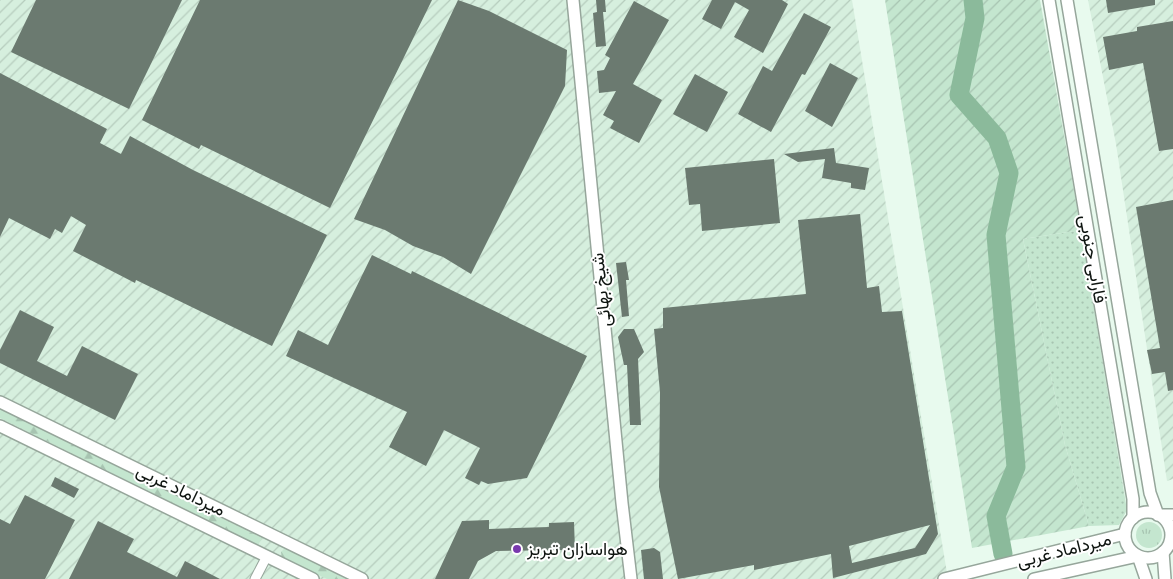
<svg xmlns="http://www.w3.org/2000/svg" width="1173" height="579" viewBox="0 0 1173 579" font-family="Signika,Vazirmatn,sans-serif">
<style>
.industrial{fill:url(#industrial-furrows)}
.grass{fill:url(#grass-tufts)}
.forest{fill:url(#forest-firs)}
.park{fill:url(#park-dots)}
.garden{fill:url(#garden-furrows)}
.lines{fill:none;stroke-linecap:round;stroke-linejoin:round}
.river{stroke:#8bba9b;stroke-width:19}
.building{fill:#6b7a70;fill-rule:evenodd}
.minor-casing{stroke:#96a69b;stroke-width:11}
.tertiary-casing{stroke:#96a69b;stroke-width:14}
.minor{stroke:#fff;stroke-width:9}
.tertiary{stroke:#fff;stroke-width:11}
.poi-dot{fill:#7939ae;stroke:#fff;stroke-width:2}
.labels{text-anchor:middle;stroke-width:4;stroke-linejoin:round;paint-order:stroke}
.street-label{font-size:18px;fill:#0e1410;stroke:#fff}
.poi-label{font-size:18px;fill:#0e1410;stroke:#fff;text-anchor:start}
</style>
<defs>
<pattern id="industrial-furrows" width="10" height="10" patternUnits="userSpaceOnUse" patternTransform="scale(1.25)"><rect width="10" height="10" fill="#d6efde"/><path d="M-1 1l2-2M0 10L10 0M9 11l2-2" fill="none" stroke="#b6ccbd"/></pattern>
<pattern id="grass-tufts" width="24" height="20" patternUnits="userSpaceOnUse" patternTransform="scale(1.25)"><rect width="24" height="20" fill="#c4e6cf"/><path d="M3 7l-1-3M5 7V3M7 7l1-3M15 17l-1-3M17 17v-4M19 17l1-3" fill="none" stroke="#a7c4b1"/></pattern>
<pattern id="forest-firs" width="22" height="20" patternUnits="userSpaceOnUse" patternTransform="scale(1.25)"><rect width="22" height="20" fill="#c4e6cf"/><path d="M5 1l3.5 6h-7zM16 11l3.5 6h-7z" fill="#a7c4b1"/></pattern>
<pattern id="park-dots" width="8" height="8" patternUnits="userSpaceOnUse" patternTransform="scale(1.25)"><rect width="8" height="8" fill="#c4e6cf"/><path d="M2 2h.1M6 6h.1" fill="none" stroke="#a7c4b1" stroke-width="1.8" stroke-linecap="round"/></pattern>
<pattern id="garden-furrows" width="10" height="10" patternUnits="userSpaceOnUse" patternTransform="scale(1.25)"><rect width="10" height="10" fill="#c4e6cf"/><path d="M-1 1l2-2M0 10L10 0M9 11l2-2" fill="none" stroke="#a7c4b1"/></pattern>
</defs>
<rect width="100%" height="100%" fill="#e8faee"/>
<g class="industrial">
<polygon points="0,0 852,0 948,579 0,579"/>
<polygon points="1088,0 1173,0 1173,479 1167,481 1116,144"/>
</g>
<circle class="grass" cx="1149" cy="535" r="13"/>
<g class="forest">
<polygon points="0,409 262,538 258,545 0,418"/>
<polygon points="284,549 290,550 346,579 327,579 282,558 281,552"/>
</g>
<polygon class="park" points="1081,230 1127,510 1119,525 1089,526 1065,445 1023,239"/>
<polygon class="garden" points="885,0 1040,0 1081,230 1023,239 1065,445 1089,526 972,548"/>
<g class="lines">
<polyline class="river" points="973,0 975,18 959,95 997,138 1009,173 996,235 1016,467 996,516 1003,554"/>
</g>
<g class="building">
<polygon points="36,0 182,0 129,109 11,52"/>
<polygon points="200,0 432,0 330,208 201,145 199,149 142,120"/>
<polygon points="458,0 489,11 567,50 565,86 471,274 443,257 413,246 385,230 354,219"/>
<polygon points="596,0 605,0 606,12 603,12 606,46 596,47 593,13 597,12"/>
<polygon points="712,0 782,0 788,4 763,53 734,37 749,10 735,2 721,29 702,19"/>
<polygon points="1106,0 1155,0 1155,5 1108,13"/>
<polygon points="634,1 669,20 633,84 662,100 639,143 610,128 614,121 603,115 616,91 599,93 597,71 604,70 610,58 605,55"/>
<polygon points="804,13 831,27 805,75 802,74 771,132 738,114 763,66 772,71"/>
<polygon points="1173,21 1173,149 1159,151 1143,63 1109,70 1103,37 1137,31 1137,27"/>
<polygon points="830,63 858,78 832,127 805,111"/>
<polygon points="0,73 107,129 100,143 121,154 130,136 193,170 327,235 272,346 136,280 135,283 73,251 86,225 71,216 62,233 55,229 50,239 9,218 0,237"/>
<polygon points="695,74 728,92 707,132 673,114"/>
<polygon points="834,148 836,163 869,168 865,190 851,188 851,183 822,178 825,159 798,162 784,154"/>
<polygon points="774,159 780,223 702,231 700,204 689,205 685,168"/>
<polygon points="1173,200 1173,390 1168,391 1165,372 1152,374 1147,350 1160,348 1136,207"/>
<path d="M860,214L867,288L879,286L882,312L902,311L938,534L926,554L833,578L831,554L754,570V565L678,579L659,487L660,392L654,329L663,328V308L806,294L798,220ZM930,525L915,548L852,563L849,546Z"/>
<polygon points="372,255 411,274 412,271 587,356 527,478 488,484 481,481 479,485 465,478 480,448 444,430 426,466 389,447 407,412 286,356 298,330 328,345"/>
<polygon points="626,262 629,280 626,280 629,316 622,317 616,263"/>
<polygon points="20,310 54,327 37,361 67,376 82,346 138,374 115,420 0,363 0,350"/>
<polygon points="624,329 634,329 644,352 638,359 641,425 630,425 627,365 624,365 618,337"/>
<polygon points="55,477 79,489 74,498 51,486"/>
<polygon points="25,495 75,520 45,579 0,579 0,519 10,524"/>
<polygon points="489,520 489,529 549,527 549,523 574,522 575,550 496,551 478,561 469,579 435,579 462,521"/>
<polygon points="98,521 134,539 127,552 177,577 185,561 220,579 69,579"/>
<polygon points="654,548 660,552 663,579 644,579 641,550"/>
</g>
<g class="lines">
<defs>
<polyline id="minor" points="255,579 267,556"/>
<g id="tertiary">
<polyline points="573,0 622,503 631,579"/>
<polyline points="1049,0 1133,499 1133,518"/>
<polyline points="1067,0 1150,493 1158,515 1173,515"/>
<polyline points="0,402 362,579"/>
<polyline points="0,426 313,579"/>
<circle cx="1148" cy="535" r="23"/>
<polyline points="1163,552 1165,579"/>
<polyline points="944,579 1125,534"/>
<polyline points="1034,579 1138,556 1146,579"/>
</g>
</defs>
<use href="#minor" class="minor-casing"/>
<use href="#tertiary" class="tertiary-casing"/>
<use href="#minor" class="minor"/>
<use href="#tertiary" class="tertiary"/>
</g>
<circle class="poi-dot" cx="517" cy="549" r="5"/>
<g class="labels">
<g class="street-label">
<text transform="translate(1093 259) rotate(80)" y="6">فارابی جنوبی</text>
<text transform="translate(601 290) rotate(-96)" y="6">شیخ بهائی</text>
<text transform="translate(181 490) rotate(26)" y="6">میرداماد غربی</text>
<text transform="translate(1064 550) rotate(-14)" y="6">میرداماد غربی</text>
</g>
<g class="poi-label">
<text x="527" y="555">هواسازان تبریز</text>
</g>
</g>
</svg>
